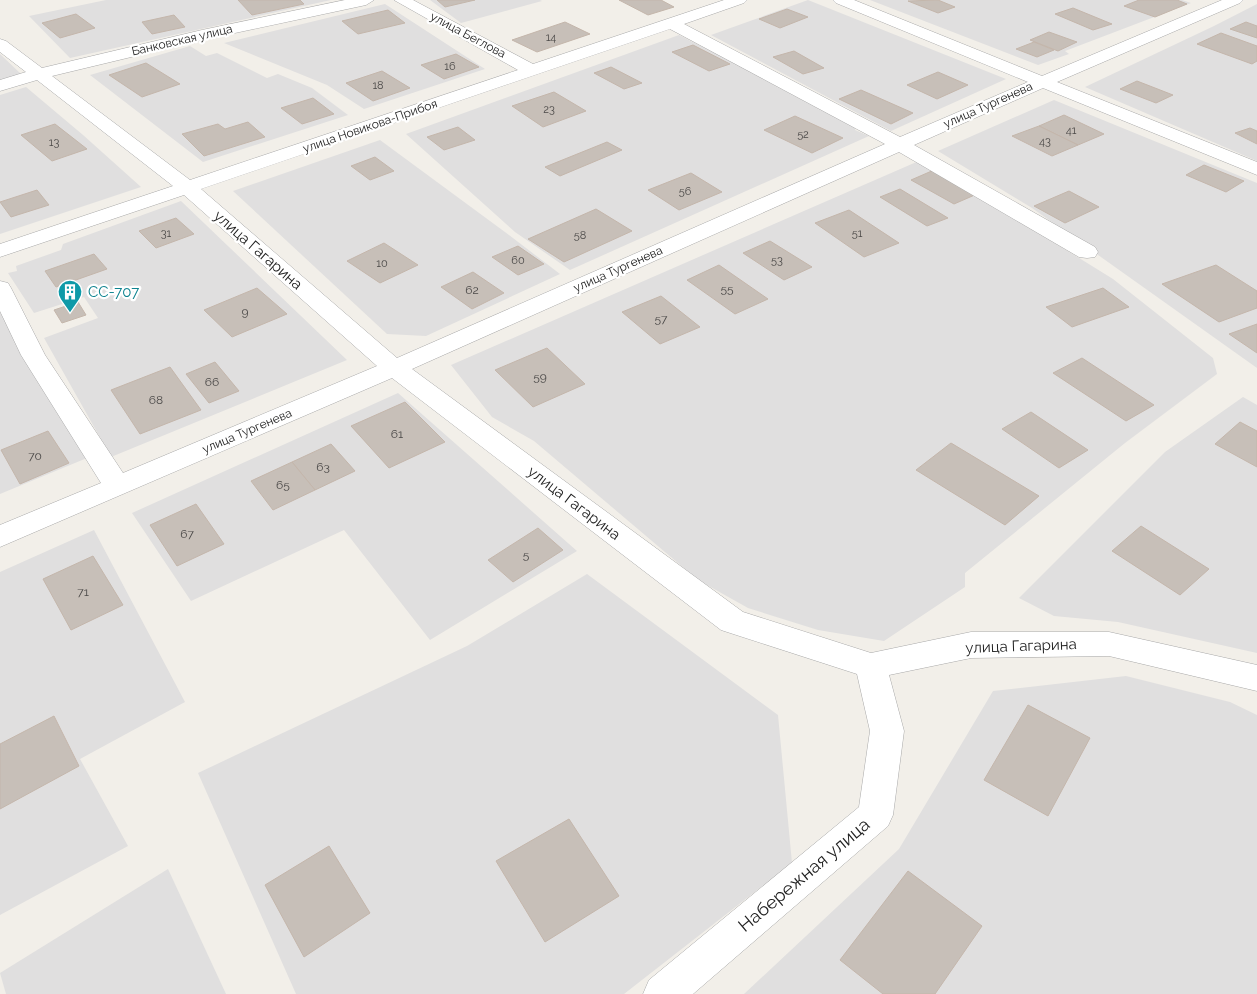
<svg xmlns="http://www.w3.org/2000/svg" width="1257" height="994" viewBox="0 0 1257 994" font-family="Raleway,sans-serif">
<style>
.residential{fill:#e0dfdf}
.building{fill:#c7bfb8;stroke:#c4b6ab}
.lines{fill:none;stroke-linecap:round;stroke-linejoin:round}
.minor-casing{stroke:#a9a9a9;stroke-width:1}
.minor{fill:#fff;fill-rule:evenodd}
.labels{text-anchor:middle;stroke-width:4.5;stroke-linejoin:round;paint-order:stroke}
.far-number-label{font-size:11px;fill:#4b4948}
.far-street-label{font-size:12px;fill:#222;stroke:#fff}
.number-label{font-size:12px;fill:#4b4948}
.street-label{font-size:15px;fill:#222;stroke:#fff}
.culture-label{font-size:15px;fill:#0d838f;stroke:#fff;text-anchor:start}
.near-street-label{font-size:18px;fill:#222;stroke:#fff}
</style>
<rect width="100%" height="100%" fill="#f2efe9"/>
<g class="residential">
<polygon points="106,0 331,0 70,58 29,16"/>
<polygon points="430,0 540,0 542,1 461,23"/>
<polygon points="808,0 1006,79 891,131 711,35"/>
<polygon points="870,0 1182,0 1191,3 1065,51 1069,54 1038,65"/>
<polygon points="385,4 485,69 364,109 327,85 224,43"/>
<polygon points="1257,4 1257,161 1085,87 1214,26"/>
<polygon points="679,35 856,124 855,130 869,136 570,270 515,232 406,134"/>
<polygon points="190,46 206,56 217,53 267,78 278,74 312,88 348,115 203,162 90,75"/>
<polygon points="0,54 21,74 0,80"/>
<polygon points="26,87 83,135 141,187 0,234 0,95"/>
<polygon points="1054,100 1257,183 1257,368 1032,208 938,151"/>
<polygon points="380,140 509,235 560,274 426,336 387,334 233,191"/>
<polygon points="921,160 1113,279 1213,358 1217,374 1125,443 965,573 965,587 884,641 818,630 748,608 698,580 534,441 492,417 451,365"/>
<polygon points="181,201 347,360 111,457 44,338 98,318 84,297 34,313 8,273 17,271 16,266 61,250 63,244"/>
<polygon points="0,312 87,458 0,494"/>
<polygon points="398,393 577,551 430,640 344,530 191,601 132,513"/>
<polygon points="1243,397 1257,405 1257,653 1118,622 1054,616 1019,598 1165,452"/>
<polygon points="94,530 185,702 80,759 128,846 0,915 0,572"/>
<polygon points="587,574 778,715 792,863 624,994 296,994 198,773 467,646"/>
<polygon points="1126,676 1230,702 1257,715 1257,994 744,994 899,849 993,691"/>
<polygon points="168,869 226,994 6,994 0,973"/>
</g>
<g class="building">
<polygon points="238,0 300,0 304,4 252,15"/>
<polygon points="437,0 475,0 445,7"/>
<polygon points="619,0 661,0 674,7 648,15"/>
<polygon points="938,0 955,7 938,13 908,1"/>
<polygon points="1139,0 1177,0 1187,4 1155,17 1124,6"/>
<polygon points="1073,8 1112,24 1093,30 1055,14"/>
<polygon points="787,9 808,17 780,28 759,19"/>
<polygon points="388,10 405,23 358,34 342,21"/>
<polygon points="76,14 95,28 60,38 42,23"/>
<polygon points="174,15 185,27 152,34 142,22"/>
<polygon points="565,22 590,34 537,52 512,40"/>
<polygon points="1246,22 1257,26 1257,38 1230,29"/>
<polygon points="1049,32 1077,42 1058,51 1030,40"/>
<polygon points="1221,33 1257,46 1257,61 1252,64 1197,44"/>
<polygon points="1034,42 1054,50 1037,57 1016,49"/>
<polygon points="693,45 730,64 709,71 672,52"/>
<polygon points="794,51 824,68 803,74 773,57"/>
<polygon points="456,54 479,67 444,79 421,65"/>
<polygon points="146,63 180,84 142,97 109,75"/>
<polygon points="611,67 642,83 624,89 594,73"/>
<polygon points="382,71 410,88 373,101 346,83"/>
<polygon points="938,72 968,85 937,99 907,85"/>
<polygon points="1137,81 1173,95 1156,103 1120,89"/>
<polygon points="861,90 913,113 891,124 839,99"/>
<polygon points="554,92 586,111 543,127 512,106"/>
<polygon points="313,98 334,114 302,124 281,108"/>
<polygon points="1064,115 1104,134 1078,145 1039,126"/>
<polygon points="795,116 843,138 812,153 764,130"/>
<polygon points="248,122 265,137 204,156 182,134 218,124 225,129"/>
<polygon points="55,124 87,149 52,161 21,135"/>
<polygon points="1039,126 1078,145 1052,156 1012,136"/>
<polygon points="458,127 475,140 444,150 427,137"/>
<polygon points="1250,128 1257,131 1257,144 1235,133"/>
<polygon points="607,142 622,150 560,176 545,167"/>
<polygon points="375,157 394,171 370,180 351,166"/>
<polygon points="1204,165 1244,181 1226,192 1186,175"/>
<polygon points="934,170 977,194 954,204 911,180"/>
<polygon points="691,173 722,192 679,210 648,190"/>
<polygon points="900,189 948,218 927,226 880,197"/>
<polygon points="37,190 49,205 11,217 0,202"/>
<polygon points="1069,191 1099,207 1065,223 1034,206"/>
<polygon points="596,209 632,231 564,262 528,239"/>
<polygon points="849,210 899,243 864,257 815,223"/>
<polygon points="176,218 194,234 156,248 139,231"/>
<polygon points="770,241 812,267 784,280 743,253"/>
<polygon points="384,243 418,265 380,283 347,261"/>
<polygon points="518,246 544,264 518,275 492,257"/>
<polygon points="94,254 107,269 56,287 45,271"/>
<polygon points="719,265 768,299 735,314 687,280"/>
<polygon points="1216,265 1257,291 1257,308 1219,322 1162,284"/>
<polygon points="473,272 504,293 472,309 441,287"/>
<polygon points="257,288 287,314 232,337 204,310"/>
<polygon points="1103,288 1129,307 1072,327 1046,307"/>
<polygon points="661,296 700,327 660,344 622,312"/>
<polygon points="78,302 86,315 62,323 54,310"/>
<polygon points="1257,324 1257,353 1229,334"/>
<polygon points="547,348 585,384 533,407 495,370"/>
<polygon points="1082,358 1154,405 1126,421 1053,373"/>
<polygon points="215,362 239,391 209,403 186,374"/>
<polygon points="170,367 201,410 140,434 111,390"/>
<polygon points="405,402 445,442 389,468 351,426"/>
<polygon points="1031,412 1088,450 1059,468 1002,429"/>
<polygon points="1240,422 1257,431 1257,467 1215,444"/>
<polygon points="48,431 69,463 20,484 1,450"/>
<polygon points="951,443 1039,496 1005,525 916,470"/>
<polygon points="331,444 355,471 315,490 292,462"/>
<polygon points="292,462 315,490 273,510 251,481"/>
<polygon points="196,504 224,544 177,566 150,525"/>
<polygon points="1141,526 1209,569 1180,595 1112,551"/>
<polygon points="538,528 563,550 513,582 488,560"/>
<polygon points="93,556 123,605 71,630 43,579"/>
<polygon points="1028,705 1090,738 1048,816 984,780"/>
<polygon points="54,716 79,766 0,809 0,744"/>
<polygon points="569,819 619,896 545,942 496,861"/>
<polygon points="329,846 370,913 304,957 265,885"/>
<polygon points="908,871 982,926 935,994 883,994 840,960"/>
</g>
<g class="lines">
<defs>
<path id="minor" d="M345,0H374L366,5L202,40L52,76L190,180L518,70L394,0H413L533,64L724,0H747L744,3L684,24L900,137L1028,82L836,3L833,0H854L1042,76L1222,0H1243L1240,3L1057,82L1257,162V175L1043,88L914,145L1095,247L1098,252L1095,257L1087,258L1079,257L899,152L412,369L743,612L871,653L971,632H1109L1257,665V691L1109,656L971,658L889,675L904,731L893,815L888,826L693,994H643L649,980L859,807L870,731L857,674L721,630L392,378L0,547V525L101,483L21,355L0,311V281L8,283L11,288L45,355L123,473L377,366L184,195L0,257V244L173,186L37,80L0,91V80L26,72L0,52V39L6,41L42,68L202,30ZM670,29L885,144L397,358L201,189Z"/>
</defs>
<use href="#minor" class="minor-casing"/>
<use href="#minor" class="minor"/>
</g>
<defs>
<symbol id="building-pin" viewBox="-11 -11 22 30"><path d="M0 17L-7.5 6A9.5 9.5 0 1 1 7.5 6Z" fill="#0f9aa8" stroke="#fff"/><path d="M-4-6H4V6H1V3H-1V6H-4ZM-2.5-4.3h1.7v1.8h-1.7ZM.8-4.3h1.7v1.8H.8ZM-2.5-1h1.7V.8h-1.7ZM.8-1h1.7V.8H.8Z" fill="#fff"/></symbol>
</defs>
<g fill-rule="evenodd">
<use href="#building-pin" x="56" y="278" width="28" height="38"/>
</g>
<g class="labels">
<g class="far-number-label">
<text x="551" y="41">14</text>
<text x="450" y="70">16</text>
<text x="378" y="89">18</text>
<text x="549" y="113">23</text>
<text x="1071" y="134">41</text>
<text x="803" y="138">52</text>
<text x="1045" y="145">43</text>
<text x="54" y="146">13</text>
<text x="685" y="195">56</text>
<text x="166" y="237">31</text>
<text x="857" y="237">51</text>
<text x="580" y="239">58</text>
<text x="518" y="264">60</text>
<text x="777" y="264">53</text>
<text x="382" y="267">10</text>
</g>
<g class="far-street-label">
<text transform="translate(468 35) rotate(28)" y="4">улица Беглова</text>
<text transform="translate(182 40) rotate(-13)" y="4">Банковская улица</text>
<text transform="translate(988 105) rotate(-24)" y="4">улица Тургенева</text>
<text transform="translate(370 126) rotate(-19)" y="4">улица Новикова-Прибоя</text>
<text transform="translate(618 269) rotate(-24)" y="4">улица Тургенева</text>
<text transform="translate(247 431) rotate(-23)" y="4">улица Тургенева</text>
</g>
<g class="number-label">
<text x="727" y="293">55</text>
<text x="472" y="294">62</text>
<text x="245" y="316">9</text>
<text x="661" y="323">57</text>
<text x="540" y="381">59</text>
<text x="212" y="386">66</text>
<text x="156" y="404">68</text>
<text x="397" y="438">61</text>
<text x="35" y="460">70</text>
<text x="323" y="471">63</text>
<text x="283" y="489">65</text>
<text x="187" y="538">67</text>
<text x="526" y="559">5</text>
<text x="83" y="596">71</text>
</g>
<g class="street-label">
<text transform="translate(258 250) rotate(41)" y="5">улица Гагарина</text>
<text transform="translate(574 503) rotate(37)" y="5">улица Гагарина</text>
<text transform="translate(1021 646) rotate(-2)" y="5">улица Гагарина</text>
</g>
<g class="culture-label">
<text x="88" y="297">СС-707</text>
</g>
<g class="near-street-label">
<text transform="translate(804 875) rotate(-40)" y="6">Набережная улица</text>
</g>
</g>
</svg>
